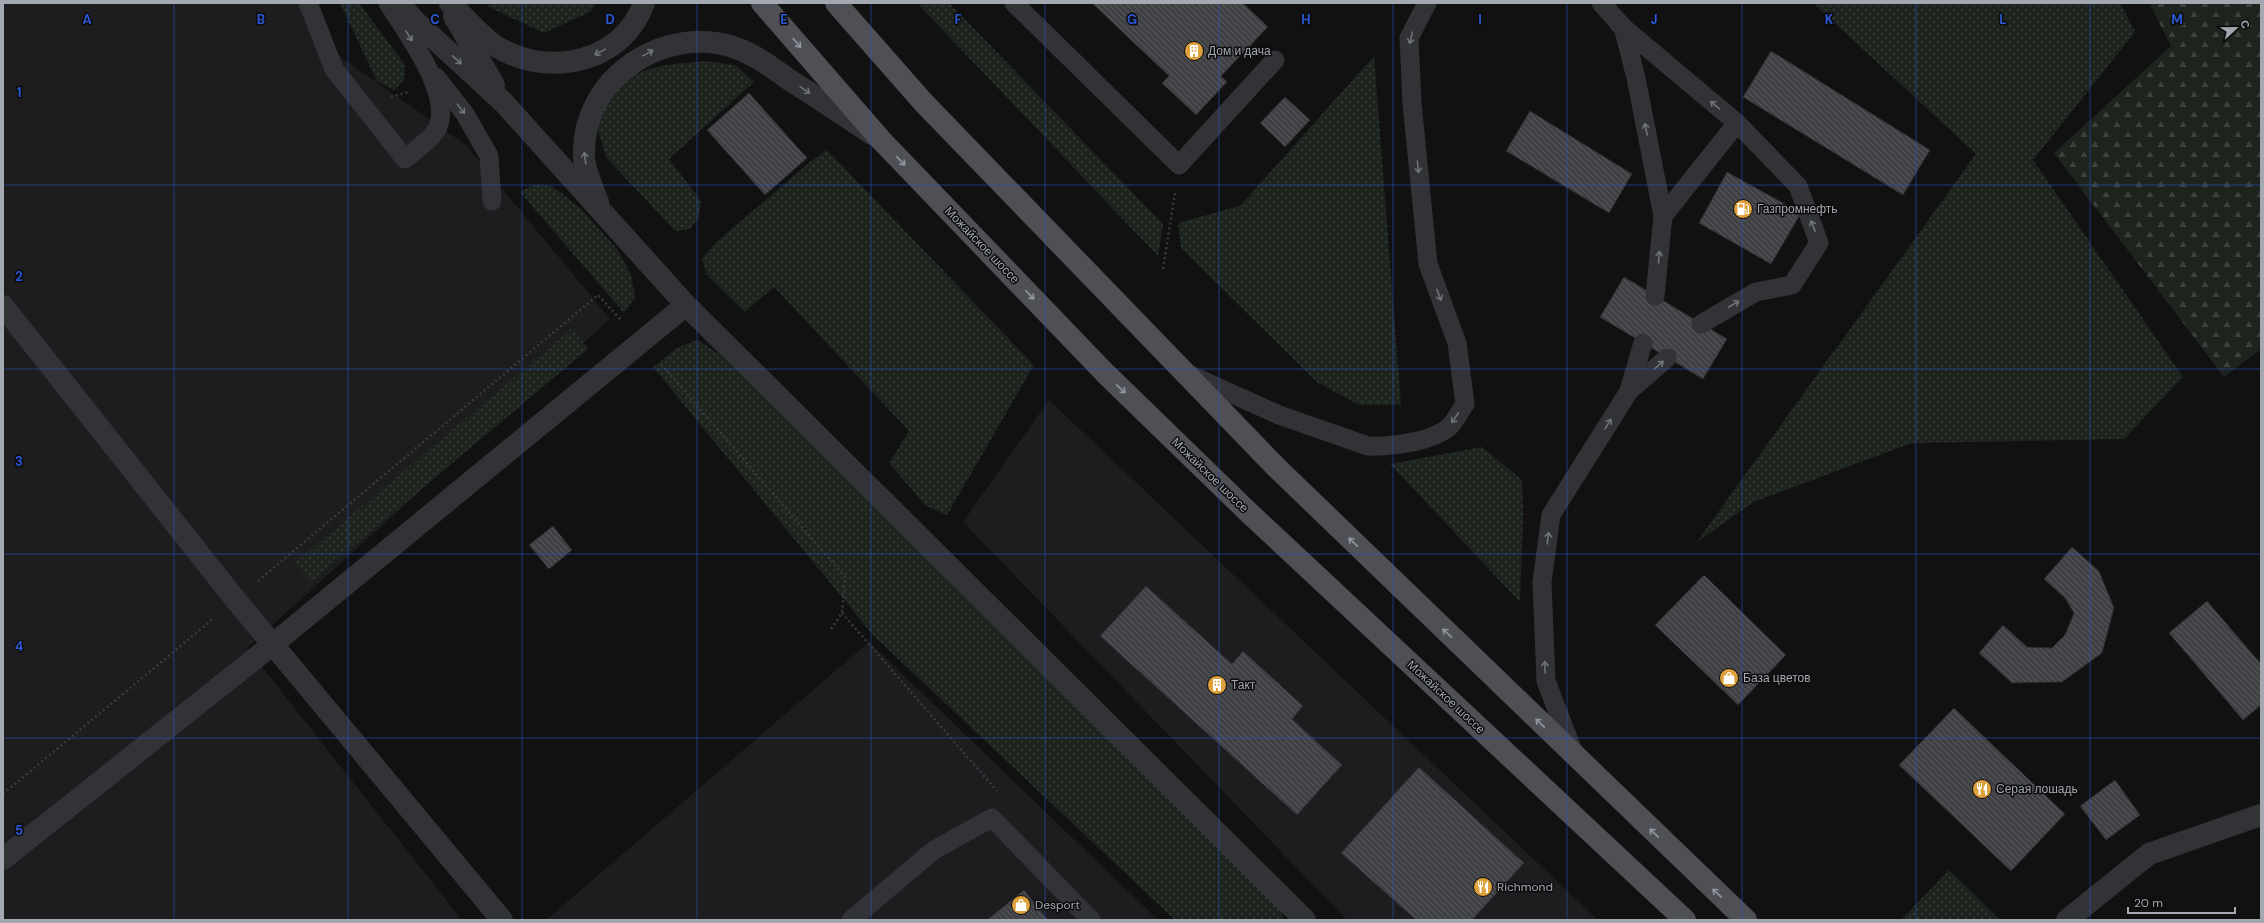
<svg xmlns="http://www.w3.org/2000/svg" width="2264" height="923" viewBox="0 0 2264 923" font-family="'DM Sans',sans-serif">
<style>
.built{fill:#1d1d1f}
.grass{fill:url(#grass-dots)}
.forest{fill:url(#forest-firs)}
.building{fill:url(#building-back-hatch);stroke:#2b2b2e}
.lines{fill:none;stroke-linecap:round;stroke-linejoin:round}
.path{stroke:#383a3d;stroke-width:2.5;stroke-dasharray:2 3;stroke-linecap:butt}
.lane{stroke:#323336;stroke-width:19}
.street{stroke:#323336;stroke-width:22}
.primary{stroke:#4e5055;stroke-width:22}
.oneway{stroke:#70737a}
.oneway2{stroke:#92969f}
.grid{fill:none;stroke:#2a57d4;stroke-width:1;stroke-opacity:0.55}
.labels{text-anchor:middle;stroke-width:3;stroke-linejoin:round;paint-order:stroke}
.poi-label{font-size:12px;fill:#a3a8b1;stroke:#0c0c0d;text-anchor:start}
.street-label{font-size:12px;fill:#a3a8b1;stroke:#0c0c0d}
.grid-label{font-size:13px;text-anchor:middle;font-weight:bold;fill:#2a57d4;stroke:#0c0c0d;stroke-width:3;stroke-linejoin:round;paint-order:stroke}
</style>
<defs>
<pattern id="grass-dots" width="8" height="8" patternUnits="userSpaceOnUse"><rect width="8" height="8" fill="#1d241e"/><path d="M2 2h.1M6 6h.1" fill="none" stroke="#3b413c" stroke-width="1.8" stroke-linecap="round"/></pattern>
<pattern id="forest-firs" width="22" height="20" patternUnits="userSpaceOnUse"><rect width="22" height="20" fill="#1d241e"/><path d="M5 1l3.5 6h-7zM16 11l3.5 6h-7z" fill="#3b413c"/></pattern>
<pattern id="building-back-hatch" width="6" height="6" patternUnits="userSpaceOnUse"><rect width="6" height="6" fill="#404145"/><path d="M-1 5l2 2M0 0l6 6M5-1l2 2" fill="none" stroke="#585a5d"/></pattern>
</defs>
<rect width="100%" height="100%" fill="#111112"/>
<g class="built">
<polygon points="3,3 298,3 342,58 466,145 610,319 247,648 462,920 3,920"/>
<polygon points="1049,400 1598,920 1347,920 963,522"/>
<polygon points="869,642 1158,920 546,920"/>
</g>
<g class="grass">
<polygon points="340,3 359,3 405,65 404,80 394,90 377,81"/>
<polygon points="487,3 596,3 590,12 544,33 489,7"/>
<polygon points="917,3 949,3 1163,224 1158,256"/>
<polygon points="1813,3 2120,3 2135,32 2033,160 2183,377 2124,439 1912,443 1753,502 1696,543 1976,154"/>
<polygon points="1374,56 1401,405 1359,405 1317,382 1181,248 1178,223 1240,206"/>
<path d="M706,61L735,65L754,82L669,159L701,201L699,217L690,229L675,231L606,157L596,124C601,114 605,103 612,94C631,65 675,64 706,61Z"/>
<polygon points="827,150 1034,365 947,515 926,506 889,463 909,431 774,287 745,312 706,274 702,259 714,244 810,162"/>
<polygon points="533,185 552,186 580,208 617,249 631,274 635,297 624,313 520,192"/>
<polygon points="572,329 588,349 311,582 295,563"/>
<polygon points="698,340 720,355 1279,907 1284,920 1175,920 873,635 653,367 677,348"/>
<polygon points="1482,447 1522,480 1523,515 1520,602 1390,464"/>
<polygon points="1949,870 2000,920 1901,920"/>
</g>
<polygon class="forest" points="2149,3 2261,3 2261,349 2224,377 2054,153 2171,46"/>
<g class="building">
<polygon points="1092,3 1243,3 1268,27 1221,76 1227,82 1196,115 1162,83 1169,76"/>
<polygon points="1771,51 1930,150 1903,195 1743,97"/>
<polygon points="749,93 807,158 765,195 707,130"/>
<polygon points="1285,97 1310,120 1285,147 1260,123"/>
<polygon points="1530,111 1632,174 1609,213 1506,151"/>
<polygon points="1727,172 1801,213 1771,264 1699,223"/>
<polygon points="1624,277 1727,339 1703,379 1600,317"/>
<polygon points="553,526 572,550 549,569 529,545"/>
<polygon points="2072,547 2099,571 2114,608 2102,653 2062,682 2012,683 1979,653 2003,625 2027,647 2052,648 2065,635 2074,613 2065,598 2044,579"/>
<polygon points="1704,575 1786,655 1738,705 1655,625"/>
<polygon points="1146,586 1232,664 1243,651 1303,706 1292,719 1342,765 1297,815 1100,636"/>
<polygon points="2207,601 2261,664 2261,705 2243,720 2169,633"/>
<polygon points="1954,708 2065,814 2011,871 1899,765"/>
<polygon points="1419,767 1524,863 1472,920 1416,920 1341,853"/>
<polygon points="2115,780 2140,815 2106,840 2080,806"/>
<polygon points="1024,890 1048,920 987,920"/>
</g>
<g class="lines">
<g class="path">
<polyline points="391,97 408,92"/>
<polyline points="1163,269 1175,193"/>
<polyline points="661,364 845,577 842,613 831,629"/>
<polyline points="258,581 598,295 621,320"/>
<polyline points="842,613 997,791"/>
<polyline points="3,794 213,619"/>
</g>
<g class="lane">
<path d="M308,3L334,69L405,159C413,152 435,136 438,127C452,92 406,32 388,3"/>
<polyline points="1014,3 1179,165 1275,60"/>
<polyline points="1601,3 1623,27 1636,78 1663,216 1655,296"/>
<polyline points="1618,23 1737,123 1798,186 1819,243 1792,285 1756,292 1701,324"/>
<polyline points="436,77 465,114 489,156 492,201"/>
<polyline points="1663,216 1737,123"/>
<path d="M1188,374L1279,415L1368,446C1389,447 1432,442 1449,427C1455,422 1460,411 1465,404L1457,343L1428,264L1412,103L1409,38L1427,3"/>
<polyline points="1629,391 1667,358"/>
<polyline points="1574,754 1546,681 1542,582 1551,515 1629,391 1643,343"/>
<polyline points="851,920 934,850 992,818 1091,920"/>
</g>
<g class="street">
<polyline points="399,3 414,20 504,103 686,305 1305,920"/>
<path d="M450,3C464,16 484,40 499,48C550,78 623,62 644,3"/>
<polyline points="454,16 494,85"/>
<path d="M598,202C593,188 584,170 584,156C581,78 665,23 736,48C756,55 774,69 791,81C818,98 845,116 872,134"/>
<polyline points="3,306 235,599 502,920"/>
<polyline points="3,859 272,645 686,305"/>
<polyline points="2067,920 2149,854 2261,815"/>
</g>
<g class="primary">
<polyline points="762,3 881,140 1105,373 1245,509 1685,920"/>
<polyline points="836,3 923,102 1277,468 1746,920"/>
</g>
</g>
<defs><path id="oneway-shaft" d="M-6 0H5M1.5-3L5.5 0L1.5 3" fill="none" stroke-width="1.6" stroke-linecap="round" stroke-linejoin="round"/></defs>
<g class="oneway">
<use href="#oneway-shaft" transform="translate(409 36) rotate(58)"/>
<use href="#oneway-shaft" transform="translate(1411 38) rotate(104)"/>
<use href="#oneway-shaft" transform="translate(600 52) rotate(151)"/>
<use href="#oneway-shaft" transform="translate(648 53) rotate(-29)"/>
<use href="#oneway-shaft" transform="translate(457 60) rotate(43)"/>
<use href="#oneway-shaft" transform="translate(805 90) rotate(34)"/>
<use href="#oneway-shaft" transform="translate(1715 105) rotate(-140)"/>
<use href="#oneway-shaft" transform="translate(461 109) rotate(52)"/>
<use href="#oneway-shaft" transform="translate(1646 129) rotate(-101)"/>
<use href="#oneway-shaft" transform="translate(585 158) rotate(-98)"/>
<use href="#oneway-shaft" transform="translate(1418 167) rotate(84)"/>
<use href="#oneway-shaft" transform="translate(1813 226) rotate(-111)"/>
<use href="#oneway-shaft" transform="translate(1659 257) rotate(-85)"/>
<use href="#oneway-shaft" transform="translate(1439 295) rotate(70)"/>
<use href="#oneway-shaft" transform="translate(1734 304) rotate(-30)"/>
<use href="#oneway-shaft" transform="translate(1659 365) rotate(-41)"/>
<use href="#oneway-shaft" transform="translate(1455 418) rotate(124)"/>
<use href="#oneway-shaft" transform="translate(1608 424) rotate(-58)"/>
<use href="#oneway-shaft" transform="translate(1548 538) rotate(-82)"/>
<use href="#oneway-shaft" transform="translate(1545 667) rotate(-91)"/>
</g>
<g class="oneway2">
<use href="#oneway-shaft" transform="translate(797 43) rotate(49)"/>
<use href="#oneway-shaft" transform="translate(901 161) rotate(46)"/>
<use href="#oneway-shaft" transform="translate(1030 295) rotate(46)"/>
<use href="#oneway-shaft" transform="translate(1121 389) rotate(44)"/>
<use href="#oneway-shaft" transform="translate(1353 542) rotate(-136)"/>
<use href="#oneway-shaft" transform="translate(1447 633) rotate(-136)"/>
<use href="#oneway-shaft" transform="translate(1540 723) rotate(-136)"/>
<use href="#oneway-shaft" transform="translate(1654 833) rotate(-136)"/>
<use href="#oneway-shaft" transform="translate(1717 893) rotate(-137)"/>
</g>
<path class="grid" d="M174,3V920M348,3V920M522,3V920M697,3V920M871,3V920M1045,3V920M1219,3V920M1393,3V920M1567,3V920M1742,3V920M1916,3V920M2090,3V920M3,185H2261M3,369H2261M3,554H2261M3,738H2261"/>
<defs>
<symbol id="building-disc" viewBox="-11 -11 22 22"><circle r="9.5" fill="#dfa13b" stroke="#0c0c0d"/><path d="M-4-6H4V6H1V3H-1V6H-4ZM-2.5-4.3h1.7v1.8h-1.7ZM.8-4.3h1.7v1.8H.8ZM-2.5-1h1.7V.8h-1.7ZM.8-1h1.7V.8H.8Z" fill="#fff"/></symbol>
<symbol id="fuel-disc" viewBox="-11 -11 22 22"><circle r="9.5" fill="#dfa13b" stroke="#0c0c0d"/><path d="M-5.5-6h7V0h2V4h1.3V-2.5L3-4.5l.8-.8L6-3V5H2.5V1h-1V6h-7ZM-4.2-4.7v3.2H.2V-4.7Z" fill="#fff"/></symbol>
<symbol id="shop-disc" viewBox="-11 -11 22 22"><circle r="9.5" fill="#dfa13b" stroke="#0c0c0d"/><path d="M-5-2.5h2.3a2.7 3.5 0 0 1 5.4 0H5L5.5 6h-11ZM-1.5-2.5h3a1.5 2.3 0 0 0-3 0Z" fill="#fff"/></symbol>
<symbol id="restaurant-disc" viewBox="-11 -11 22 22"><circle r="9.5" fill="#dfa13b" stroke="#0c0c0d"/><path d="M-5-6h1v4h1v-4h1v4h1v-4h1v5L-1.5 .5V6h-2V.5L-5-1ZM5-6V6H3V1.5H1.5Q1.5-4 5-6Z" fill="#fff"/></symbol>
</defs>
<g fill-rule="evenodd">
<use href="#building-disc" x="1183" y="40" width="22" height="22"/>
<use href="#fuel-disc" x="1732" y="198" width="22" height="22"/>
<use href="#shop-disc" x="1718" y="667" width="22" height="22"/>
<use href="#building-disc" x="1206" y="674" width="22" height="22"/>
<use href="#restaurant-disc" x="1971" y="778" width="22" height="22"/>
<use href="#restaurant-disc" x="1472" y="876" width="22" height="22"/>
<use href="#shop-disc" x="1010" y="894" width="22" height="22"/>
</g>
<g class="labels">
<g class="poi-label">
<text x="1208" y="55">Дом и дача</text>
<text x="1757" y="213">Газпромнефть</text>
<text x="1743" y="682">База цветов</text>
<text x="1231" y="689">Такт</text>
<text x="1996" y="793">Серая лошадь</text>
<text x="1497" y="891">Richmond</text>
<text x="1035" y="909">Desport</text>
</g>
<g class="street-label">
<text transform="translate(982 245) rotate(46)" y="4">Можайское шоссе</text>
<text transform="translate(1210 475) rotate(44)" y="4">Можайское шоссе</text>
<text transform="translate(1446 697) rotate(43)" y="4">Можайское шоссе</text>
</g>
</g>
<g class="grid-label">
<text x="87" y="24">A</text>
<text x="261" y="24">B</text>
<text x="435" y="24">C</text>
<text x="610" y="24">D</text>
<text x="784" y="24">E</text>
<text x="958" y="24">F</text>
<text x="1132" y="24">G</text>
<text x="1306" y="24">H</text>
<text x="1480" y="24">I</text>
<text x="1654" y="24">J</text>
<text x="1829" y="24">K</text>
<text x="2003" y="24">L</text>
<text x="2177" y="24">M</text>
<text x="19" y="97">1</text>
<text x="19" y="281">2</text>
<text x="19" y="466">3</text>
<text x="19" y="651">4</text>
<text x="19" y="835">5</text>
</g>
<rect width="2264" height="923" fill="none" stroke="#a3a8b1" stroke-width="8"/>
<g transform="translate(2236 28) rotate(68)" stroke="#0c0c0d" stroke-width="3" paint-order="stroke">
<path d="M0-3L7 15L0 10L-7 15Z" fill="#a3a8b1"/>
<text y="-6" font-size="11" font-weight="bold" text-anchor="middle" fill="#a3a8b1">С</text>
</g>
<path d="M2128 907v6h107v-6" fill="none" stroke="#a3a8b1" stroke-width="2"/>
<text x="2134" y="907" font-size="12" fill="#a3a8b1" stroke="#0c0c0d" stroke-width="3" paint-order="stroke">20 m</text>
</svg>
